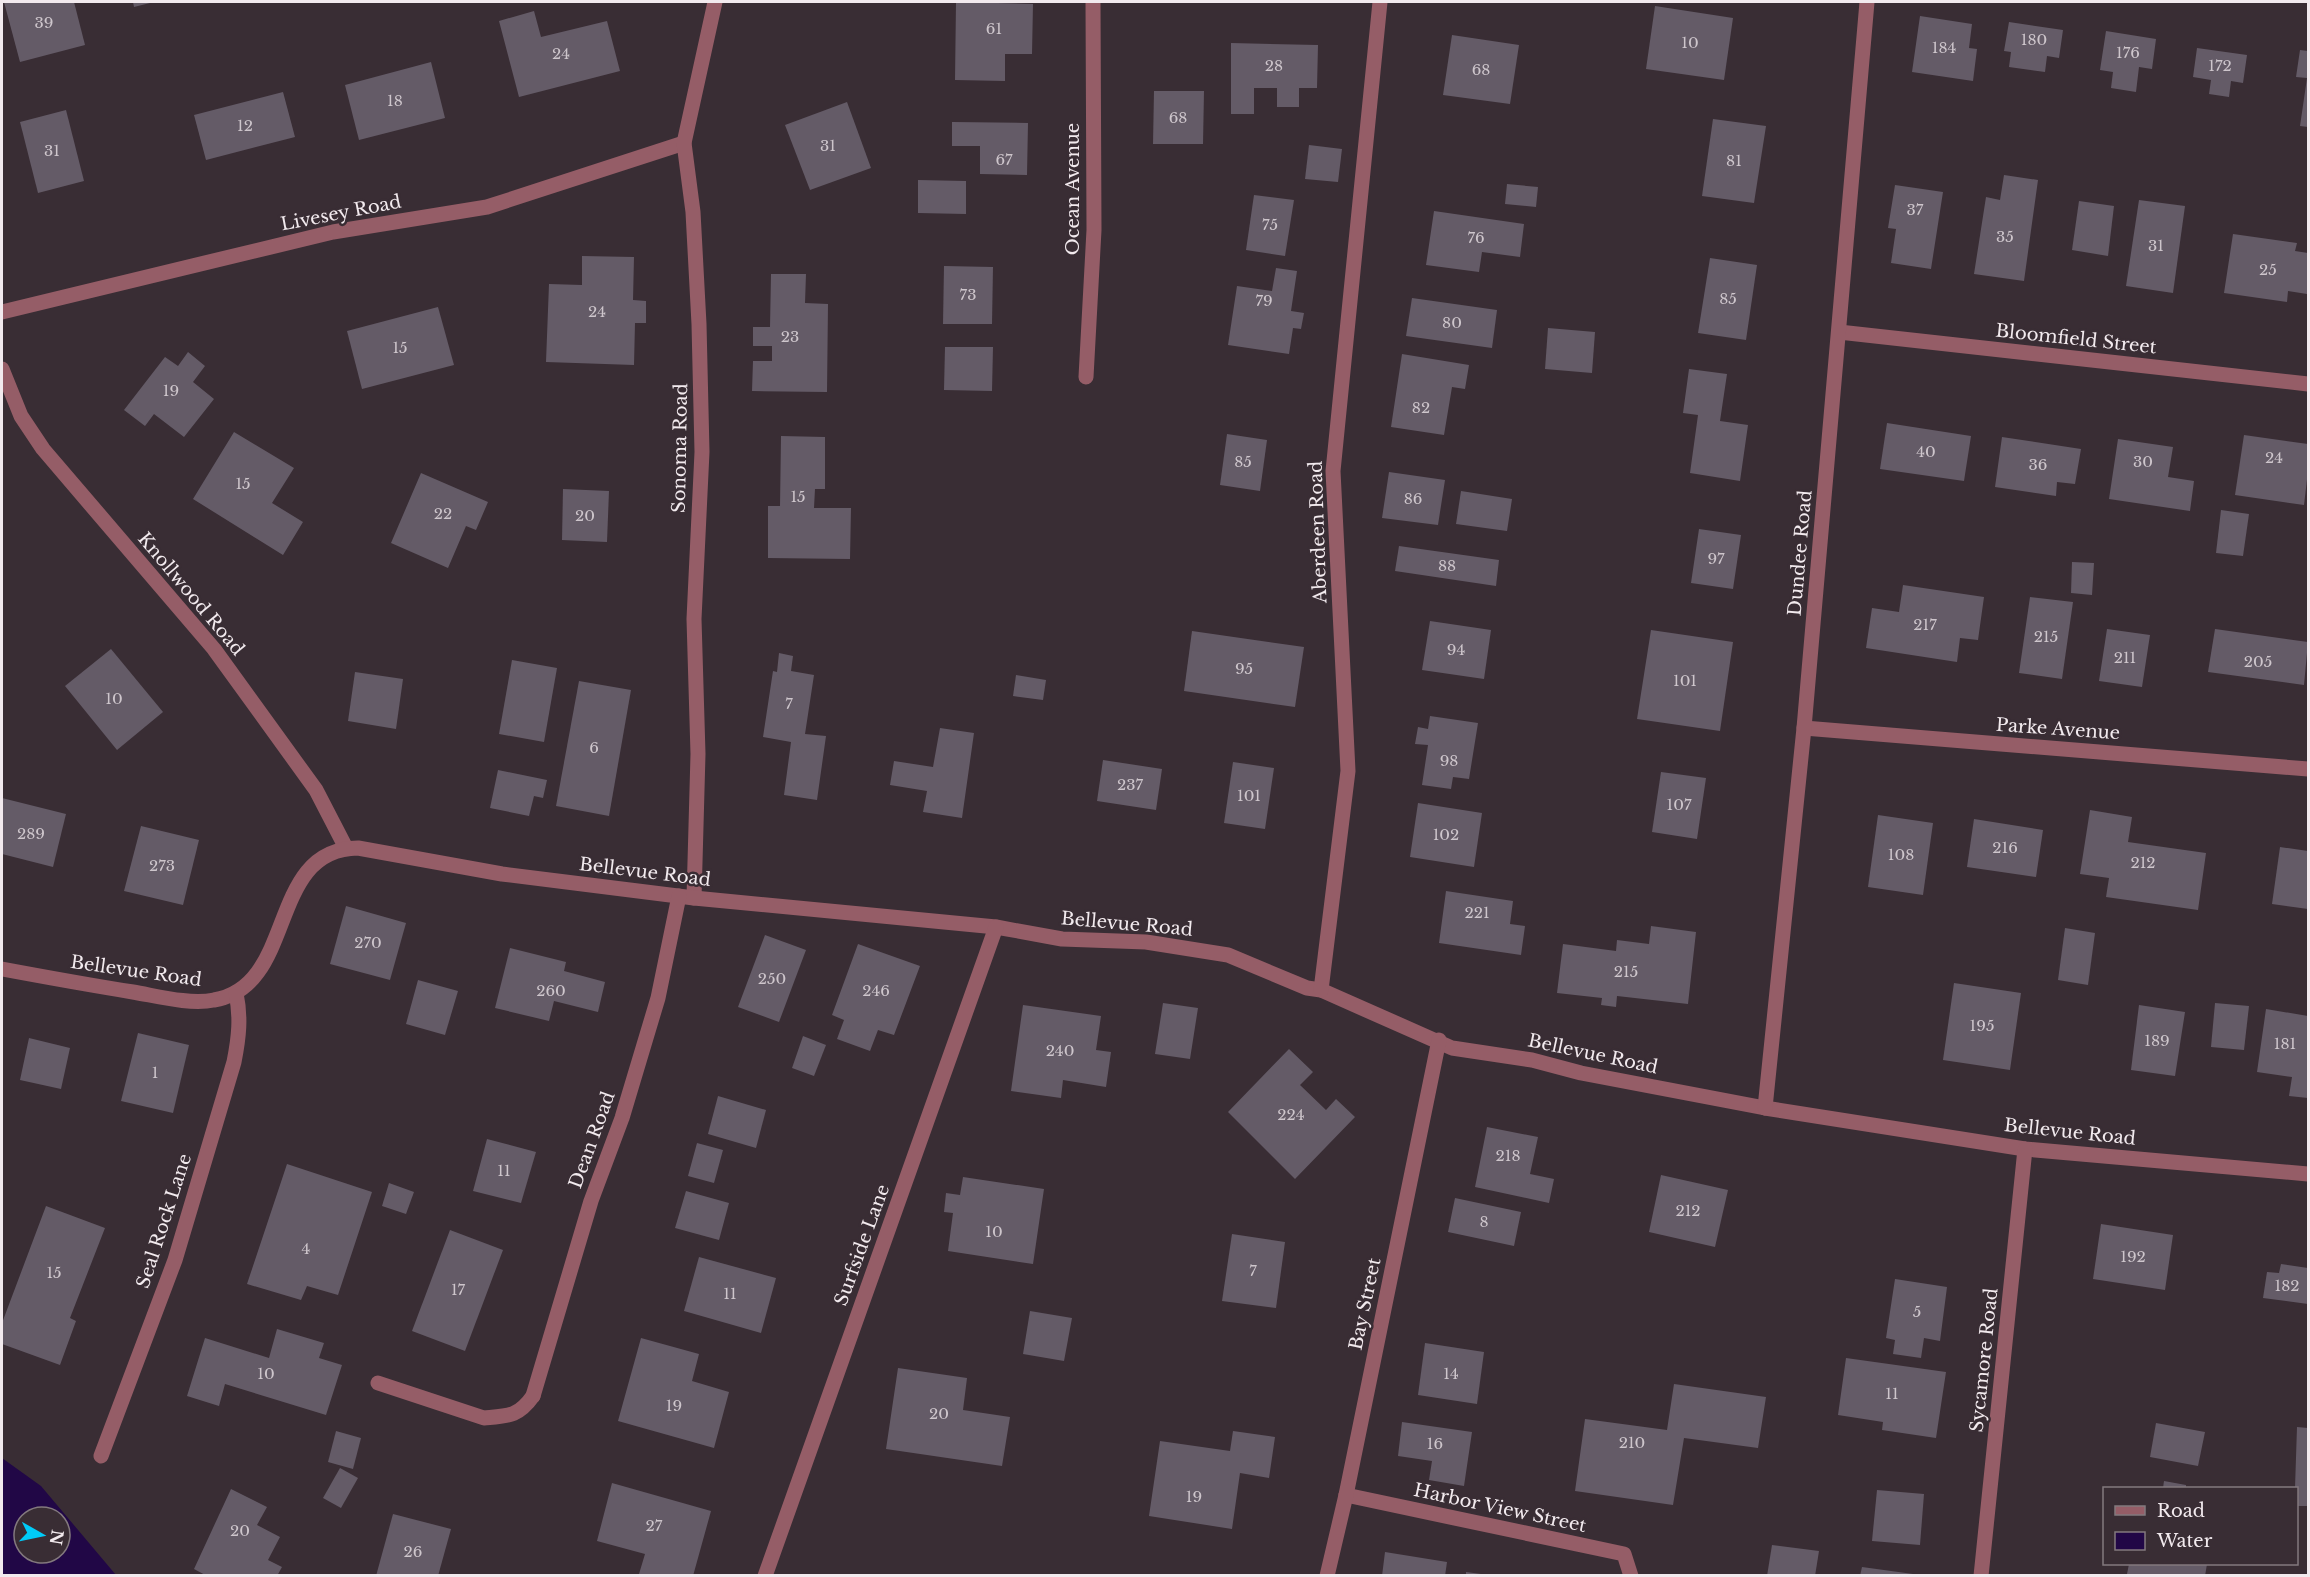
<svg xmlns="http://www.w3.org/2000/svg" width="2310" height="1577" viewBox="0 0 2310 1577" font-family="'Libre Baskerville',serif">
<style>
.water{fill:#210746;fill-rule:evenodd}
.building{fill:#645b67}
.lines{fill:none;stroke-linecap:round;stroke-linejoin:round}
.lane{stroke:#955d67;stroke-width:15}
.street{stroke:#955d67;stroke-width:15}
.labels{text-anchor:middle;stroke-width:5;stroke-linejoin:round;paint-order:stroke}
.number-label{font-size:15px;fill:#cec6cc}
.street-label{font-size:18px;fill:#f2eaee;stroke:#392d34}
</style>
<rect width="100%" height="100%" fill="#392d34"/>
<path class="water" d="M2,1458L41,1486L116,1575H2ZM24,1517H60V1553H24Z"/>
<g class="building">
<polygon points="4,2 74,2 85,45 20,62"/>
<polygon points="133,2 154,2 134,7"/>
<polygon points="956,2 1033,4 1032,54 1005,54 1005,81 955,80"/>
<polygon points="1655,6 1733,18 1724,80 1646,69"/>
<polygon points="534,11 541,37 607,21 620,71 519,97 499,21"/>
<polygon points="1920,16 1972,24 1969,48 1977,49 1973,81 1912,72"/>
<polygon points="2009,22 2063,30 2059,58 2047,56 2045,72 2009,67 2011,52 2004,51"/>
<polygon points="2106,31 2156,39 2152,69 2139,67 2136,92 2111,88 2113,72 2100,70"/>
<polygon points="1452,35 1519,45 1510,104 1443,95"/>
<polygon points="1231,43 1318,45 1317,88 1299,88 1299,107 1277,107 1277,88 1254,88 1254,114 1231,114"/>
<polygon points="2197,48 2247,55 2243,83 2231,81 2229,97 2209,94 2211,80 2193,77"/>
<polygon points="2300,50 2308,51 2308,127 2300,126 2307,78 2296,77"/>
<polygon points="431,62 445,118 359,140 345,85"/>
<polygon points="1154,91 1204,91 1203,144 1153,144"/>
<polygon points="283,92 295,137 206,160 194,115"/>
<polygon points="847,102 871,168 810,190 785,125"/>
<polygon points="66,110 84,181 38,193 20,122"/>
<polygon points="1713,119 1766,126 1754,203 1702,196"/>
<polygon points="952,122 1028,123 1027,175 980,174 980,146 952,146"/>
<polygon points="1309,145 1342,149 1338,182 1305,179"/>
<polygon points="2004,175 2038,180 2024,281 1974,274 1986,197 2000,200"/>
<polygon points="918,180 966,181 966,214 918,213"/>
<polygon points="1507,184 1538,187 1536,207 1505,204"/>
<polygon points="1895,185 1943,192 1931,269 1891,263 1896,229 1888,228"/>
<polygon points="1254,195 1294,200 1285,256 1246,250"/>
<polygon points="2139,200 2185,206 2173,293 2126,286"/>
<polygon points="2079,201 2114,206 2108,256 2072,250"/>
<polygon points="1434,211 1524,224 1520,257 1482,252 1479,272 1426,265"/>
<polygon points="2233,234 2297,243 2295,251 2308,253 2307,294 2288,291 2287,302 2224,293"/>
<polygon points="582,256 634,257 633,300 646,301 646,323 635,323 634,365 546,362 549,284 582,285"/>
<polygon points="1710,258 1757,265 1746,340 1698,333"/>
<polygon points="944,266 993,267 992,324 943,324"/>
<polygon points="1276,268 1297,271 1291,311 1304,313 1301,329 1293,328 1289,354 1228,345 1237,286 1272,291"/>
<polygon points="771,274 806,274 805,303 828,304 827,392 752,391 753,361 772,361 772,346 753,346 753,327 770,327"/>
<polygon points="1412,298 1497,310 1492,348 1406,336"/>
<polygon points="438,307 454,365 362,389 347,331"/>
<polygon points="1548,328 1595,332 1592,373 1545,369"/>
<polygon points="945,347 993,347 992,391 944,390"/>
<polygon points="188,352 205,366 193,382 214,399 184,437 154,414 145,426 124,410 165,357 178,366"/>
<polygon points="1402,354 1469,365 1465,389 1452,387 1444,435 1391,427"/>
<polygon points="1689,369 1727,374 1720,421 1748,425 1740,481 1690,473 1698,415 1683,413"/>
<polygon points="1887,423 1971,436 1964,481 1880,469"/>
<polygon points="234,432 294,468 272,503 303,522 283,555 193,499"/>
<polygon points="1227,434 1267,440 1260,491 1220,485"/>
<polygon points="2244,435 2308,444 2308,471 2304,505 2235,495"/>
<polygon points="781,436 825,437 825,489 815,489 814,508 851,508 850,559 768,558 768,506 780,506"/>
<polygon points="2002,437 2081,449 2075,484 2057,482 2056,496 1995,487"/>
<polygon points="2118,439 2173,447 2168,477 2194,481 2190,511 2109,499"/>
<polygon points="1389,472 1445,480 1438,525 1382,518"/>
<polygon points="421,473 488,502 476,530 466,526 448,568 391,543"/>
<polygon points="563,489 609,491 607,542 562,540"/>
<polygon points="1461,491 1512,499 1507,531 1456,524"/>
<polygon points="2221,510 2249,514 2243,556 2216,553"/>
<polygon points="1699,529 1741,535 1733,589 1691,583"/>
<polygon points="1399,546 1499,560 1496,586 1395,571"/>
<polygon points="2072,562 2094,563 2092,595 2071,593"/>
<polygon points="1903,585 1984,597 1978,640 1960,638 1957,662 1866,648 1872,608 1899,612"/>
<polygon points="2030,597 2073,602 2062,679 2019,673"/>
<polygon points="1430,621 1491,630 1484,679 1422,670"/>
<polygon points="2107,629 2150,635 2142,687 2099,681"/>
<polygon points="2215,629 2308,642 2304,685 2208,672"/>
<polygon points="1651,630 1733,642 1720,731 1637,719"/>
<polygon points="1192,631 1304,647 1295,707 1184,691"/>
<polygon points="111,649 163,712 117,750 65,686"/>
<polygon points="779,653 793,656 791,671 814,675 805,734 826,736 817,800 784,795 791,742 763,737 773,671 777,672"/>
<polygon points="512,660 557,668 544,742 499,734"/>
<polygon points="355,672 403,679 396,729 348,721"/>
<polygon points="1016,675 1046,680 1043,700 1013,696"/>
<polygon points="579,681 631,690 609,816 556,806"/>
<polygon points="1430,716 1478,723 1469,779 1453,777 1451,789 1422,785 1428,745 1415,744 1418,727 1428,729"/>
<polygon points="940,728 974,733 962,818 923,812 927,791 890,785 894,761 933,767"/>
<polygon points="1103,760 1162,769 1156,810 1097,801"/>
<polygon points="1233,762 1274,768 1265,829 1224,823"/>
<polygon points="498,770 547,780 543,798 534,796 529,816 490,808"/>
<polygon points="1661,772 1706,778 1697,839 1652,832"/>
<polygon points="2,798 66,814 53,867 2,854"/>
<polygon points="1418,803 1482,813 1474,867 1410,857"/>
<polygon points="2090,810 2132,817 2128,842 2206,853 2198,910 2106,897 2109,878 2080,874"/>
<polygon points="1878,815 1933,823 1923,895 1868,887"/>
<polygon points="1974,819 2043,830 2036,877 1967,867"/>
<polygon points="141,826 199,840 183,905 124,891"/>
<polygon points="2280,847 2308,851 2308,909 2272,904"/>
<polygon points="1446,891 1513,901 1510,924 1525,926 1521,955 1439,943"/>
<polygon points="346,906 406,923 390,980 330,964"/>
<polygon points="1651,926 1696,932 1688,1004 1617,996 1616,1007 1601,1005 1602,998 1557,993 1563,944 1616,951 1617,940 1649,944"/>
<polygon points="2065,928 2095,933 2088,985 2058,980"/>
<polygon points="765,935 806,950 779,1022 738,1007"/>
<polygon points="858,944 920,966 894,1035 878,1030 870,1051 837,1039 844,1020 832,1015"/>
<polygon points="510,948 566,962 564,971 605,982 598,1012 554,1001 549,1021 495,1008"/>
<polygon points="418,980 458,991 445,1035 406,1024"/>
<polygon points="1954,983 2021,993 2010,1070 1943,1060"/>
<polygon points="1163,1003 1198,1008 1190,1059 1155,1054"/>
<polygon points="2215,1003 2249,1006 2244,1050 2211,1047"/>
<polygon points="1023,1005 1101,1016 1096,1050 1111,1052 1106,1087 1063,1080 1061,1098 1011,1091"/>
<polygon points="2139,1005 2185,1012 2175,1076 2131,1070"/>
<polygon points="2266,1009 2308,1016 2308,1098 2289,1096 2292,1077 2257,1072"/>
<polygon points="138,1033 189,1045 173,1113 121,1101"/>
<polygon points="803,1036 826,1045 814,1076 792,1068"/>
<polygon points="29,1038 70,1048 61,1089 20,1080"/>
<polygon points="1289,1049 1313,1072 1300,1085 1326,1110 1336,1099 1355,1117 1295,1179 1228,1112"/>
<polygon points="718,1096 766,1110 756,1148 708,1134"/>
<polygon points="1487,1127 1538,1137 1530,1174 1554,1179 1549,1203 1475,1187"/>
<polygon points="487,1139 536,1152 521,1203 473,1191"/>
<polygon points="697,1143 723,1150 714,1183 688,1176"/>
<polygon points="287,1164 372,1192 338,1295 307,1286 301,1300 247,1284"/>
<polygon points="1661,1175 1728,1190 1715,1247 1649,1232"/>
<polygon points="963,1177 1044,1189 1033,1264 948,1251 953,1213 944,1212 946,1193 960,1195"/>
<polygon points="389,1183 414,1192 406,1214 382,1206"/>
<polygon points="686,1191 729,1203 719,1240 675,1228"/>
<polygon points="1455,1198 1521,1212 1514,1246 1448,1232"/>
<polygon points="46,1206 105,1228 70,1318 76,1321 60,1365 2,1344 2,1323"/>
<polygon points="2101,1224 2173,1235 2165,1290 2093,1279"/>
<polygon points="450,1230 503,1250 465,1351 412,1331"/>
<polygon points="1232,1234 1285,1242 1276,1308 1222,1301"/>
<polygon points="699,1257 776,1278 761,1333 684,1311"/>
<polygon points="2281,1264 2308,1268 2308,1304 2263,1298 2267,1272 2279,1273"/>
<polygon points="1895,1279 1947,1287 1940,1341 1924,1338 1921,1358 1893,1354 1895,1340 1886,1338"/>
<polygon points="1030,1311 1072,1318 1064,1361 1023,1354"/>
<polygon points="277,1329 324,1343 319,1358 342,1365 326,1415 225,1384 219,1406 187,1396 205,1338 269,1358"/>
<polygon points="641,1338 699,1354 692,1381 729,1392 714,1448 618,1421"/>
<polygon points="1425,1343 1484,1352 1477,1404 1418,1395"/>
<polygon points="1846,1358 1946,1372 1936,1438 1882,1430 1883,1422 1838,1415"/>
<polygon points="898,1368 967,1378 963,1410 1010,1417 1002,1466 886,1449"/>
<polygon points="1674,1384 1766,1397 1758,1448 1684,1438 1673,1505 1575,1491 1585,1419 1667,1430"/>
<polygon points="1402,1422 1472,1432 1464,1486 1429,1480 1432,1461 1398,1456"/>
<polygon points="2156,1423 2205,1432 2198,1466 2150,1457"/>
<polygon points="2297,1427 2308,1428 2308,1506 2296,1506 2296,1488 2295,1488"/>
<polygon points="336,1431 361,1438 353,1469 328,1462"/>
<polygon points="1233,1431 1275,1437 1269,1478 1240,1473 1232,1529 1149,1516 1160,1441 1230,1451"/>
<polygon points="340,1468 358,1478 341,1508 323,1498"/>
<polygon points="2164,1481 2186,1485 2186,1488 2163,1488"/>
<polygon points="612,1483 711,1511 693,1576 639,1574 645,1554 597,1541"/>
<polygon points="231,1489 267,1507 257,1525 280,1537 268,1560 282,1567 277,1576 207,1576 194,1569"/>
<polygon points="1877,1490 1924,1494 1920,1545 1872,1541"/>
<polygon points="393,1514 451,1529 438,1576 376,1576"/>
<polygon points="1772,1545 1819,1551 1815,1576 1767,1576"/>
<polygon points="1385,1552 1447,1562 1445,1576 1382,1576"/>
<polygon points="2129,1564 2207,1564 2205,1576 2127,1574"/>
<polygon points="1862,1567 1913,1574 1913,1576 1860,1576"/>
<polygon points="1466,1572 1481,1574 1481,1576 1466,1576"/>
</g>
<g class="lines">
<path class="lane" d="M378,1383L484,1418C508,1416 518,1417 533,1396"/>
<g class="street">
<polyline points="2,312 333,232 487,207 684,143"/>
<polyline points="1839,332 2308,384"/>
<polyline points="2,369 21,416 43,449 214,649 316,790 346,848"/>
<polyline points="1086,377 1094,230 1093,2"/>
<polyline points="1804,728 2308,769"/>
<polyline points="694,898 698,754 694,619 702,452 699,324 693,212 684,143 715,2"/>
<path d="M2,969C45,977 89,985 133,992C157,996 190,1005 214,1000C298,986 266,849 358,848L502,874L694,898L996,927L1062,939L1146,942L1228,955L1307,988L1321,990L1452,1048L1532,1060L1581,1073L1765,1108L2025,1149L2308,1174"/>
<polyline points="1321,990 1348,771 1333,471 1380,2"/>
<polyline points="1765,1108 1804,728 1867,2"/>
<polyline points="533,1396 591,1201 622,1118 658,998 679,896"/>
<path d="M101,1456L175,1260L234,1062C239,1037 241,1017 236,993"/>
<polyline points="1346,1495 1624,1554 1631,1576"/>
<polyline points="765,1576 996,927"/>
<polyline points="1327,1576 1346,1495 1439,1040"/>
<polyline points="1981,1576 2025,1149"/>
</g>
</g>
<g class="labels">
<g class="number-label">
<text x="44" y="28">39</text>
<text x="994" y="34">61</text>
<text x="2034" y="45">180</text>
<text x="1690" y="48">10</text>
<text x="1944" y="53">184</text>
<text x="2128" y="58">176</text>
<text x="561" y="59">24</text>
<text x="1274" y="71">28</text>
<text x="2220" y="71">172</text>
<text x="1481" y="75">68</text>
<text x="395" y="106">18</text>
<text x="1178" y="123">68</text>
<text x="245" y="131">12</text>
<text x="828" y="151">31</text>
<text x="52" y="156">31</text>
<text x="1004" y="165">67</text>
<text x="1734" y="166">81</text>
<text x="1915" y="215">37</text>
<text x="1270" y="230">75</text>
<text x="2005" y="242">35</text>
<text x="1476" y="243">76</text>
<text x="2156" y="251">31</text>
<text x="2268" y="275">25</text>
<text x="968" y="300">73</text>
<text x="1728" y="304">85</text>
<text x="1264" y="306">79</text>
<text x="597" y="317">24</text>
<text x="1452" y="328">80</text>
<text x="790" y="342">23</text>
<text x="400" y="353">15</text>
<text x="171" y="396">19</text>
<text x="1421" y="413">82</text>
<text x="1926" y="457">40</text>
<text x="2274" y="463">24</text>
<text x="1243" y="467">85</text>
<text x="2143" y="467">30</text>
<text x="2038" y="470">36</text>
<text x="243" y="489">15</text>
<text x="798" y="502">15</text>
<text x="1413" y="504">86</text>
<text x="443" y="519">22</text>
<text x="585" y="521">20</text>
<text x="1716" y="564">97</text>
<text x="1447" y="571">88</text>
<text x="1925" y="630">217</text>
<text x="2046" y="642">215</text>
<text x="1456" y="655">94</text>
<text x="2125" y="663">211</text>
<text x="2258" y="667">205</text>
<text x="1244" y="674">95</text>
<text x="1685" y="686">101</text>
<text x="114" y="704">10</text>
<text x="789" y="709">7</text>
<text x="594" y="753">6</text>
<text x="1449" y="766">98</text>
<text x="1130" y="790">237</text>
<text x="1249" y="801">101</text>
<text x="1679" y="810">107</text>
<text x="31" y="839">289</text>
<text x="1446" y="840">102</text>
<text x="2005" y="853">216</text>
<text x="1901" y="860">108</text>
<text x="2143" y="868">212</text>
<text x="162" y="871">273</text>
<text x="1477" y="918">221</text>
<text x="368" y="948">270</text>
<text x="1626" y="977">215</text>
<text x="772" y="984">250</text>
<text x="551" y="996">260</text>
<text x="876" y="996">246</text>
<text x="1982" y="1031">195</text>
<text x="2157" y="1046">189</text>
<text x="2285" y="1049">181</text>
<text x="1060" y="1056">240</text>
<text x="155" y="1078">1</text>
<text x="1291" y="1120">224</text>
<text x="1508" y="1161">218</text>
<text x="504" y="1176">11</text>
<text x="1688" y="1216">212</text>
<text x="1484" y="1227">8</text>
<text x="994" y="1237">10</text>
<text x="306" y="1254">4</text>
<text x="2133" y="1262">192</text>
<text x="1253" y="1276">7</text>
<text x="54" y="1278">15</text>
<text x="2287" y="1291">182</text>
<text x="458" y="1295">17</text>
<text x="730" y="1299">11</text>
<text x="1917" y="1317">5</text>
<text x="266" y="1379">10</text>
<text x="1451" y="1379">14</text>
<text x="1892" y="1399">11</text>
<text x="674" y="1411">19</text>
<text x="939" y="1419">20</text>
<text x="1632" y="1448">210</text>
<text x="1435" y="1449">16</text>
<text x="1194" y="1502">19</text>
<text x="654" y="1531">27</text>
<text x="240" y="1536">20</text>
<text x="413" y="1557">26</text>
</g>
<g class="street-label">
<text transform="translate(1073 189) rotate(-90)" y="6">Ocean Avenue</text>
<text transform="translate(341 213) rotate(-11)" y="6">Livesey Road</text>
<text transform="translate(2076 339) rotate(6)" y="6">Bloomfield Street</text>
<text transform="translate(680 448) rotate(-89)" y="6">Sonoma Road</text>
<text transform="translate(1318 532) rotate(-92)" y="6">Aberdeen Road</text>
<text transform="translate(1800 553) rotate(-85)" y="6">Dundee Road</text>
<text transform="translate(191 594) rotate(50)" y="6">Knollwood Road</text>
<text transform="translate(2058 729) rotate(4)" y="6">Parke Avenue</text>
<text transform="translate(645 872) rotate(7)" y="6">Bellevue Road</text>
<text transform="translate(1127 924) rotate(5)" y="6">Bellevue Road</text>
<text transform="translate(136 971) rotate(8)" y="6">Bellevue Road</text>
<text transform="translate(1593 1054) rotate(12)" y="6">Bellevue Road</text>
<text transform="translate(2070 1132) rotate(6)" y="6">Bellevue Road</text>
<text transform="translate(592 1140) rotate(-70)" y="6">Dean Road</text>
<text transform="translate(164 1221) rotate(-72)" y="6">Seal Rock Lane</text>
<text transform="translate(862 1245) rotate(-70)" y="6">Surfside Lane</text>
<text transform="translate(1365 1304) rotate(-78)" y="6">Bay Street</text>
<text transform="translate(1984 1360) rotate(-84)" y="6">Sycamore Road</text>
<text transform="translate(1500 1508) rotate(12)" y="6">Harbor View Street</text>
</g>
</g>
<rect width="2310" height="1577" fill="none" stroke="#f2eaee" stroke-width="6"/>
<rect x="2103" y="1487" width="195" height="78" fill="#392d34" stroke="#83797e" stroke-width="1.5"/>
<rect x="2115" y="1506" width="30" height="9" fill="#955d67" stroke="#83797e" stroke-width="1.5"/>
<text x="2157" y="1517" font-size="18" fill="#f2eaee">Road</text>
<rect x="2115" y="1532" width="30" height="18" fill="#210746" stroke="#83797e" stroke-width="1.5"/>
<text x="2157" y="1547" font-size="18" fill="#f2eaee">Water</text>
<g transform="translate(42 1535) rotate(99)"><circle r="28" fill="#392d34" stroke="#83797e" stroke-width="1.5"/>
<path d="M0-4.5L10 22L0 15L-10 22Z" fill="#00cbf8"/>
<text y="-9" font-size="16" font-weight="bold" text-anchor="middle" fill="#f2eaee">N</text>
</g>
</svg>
